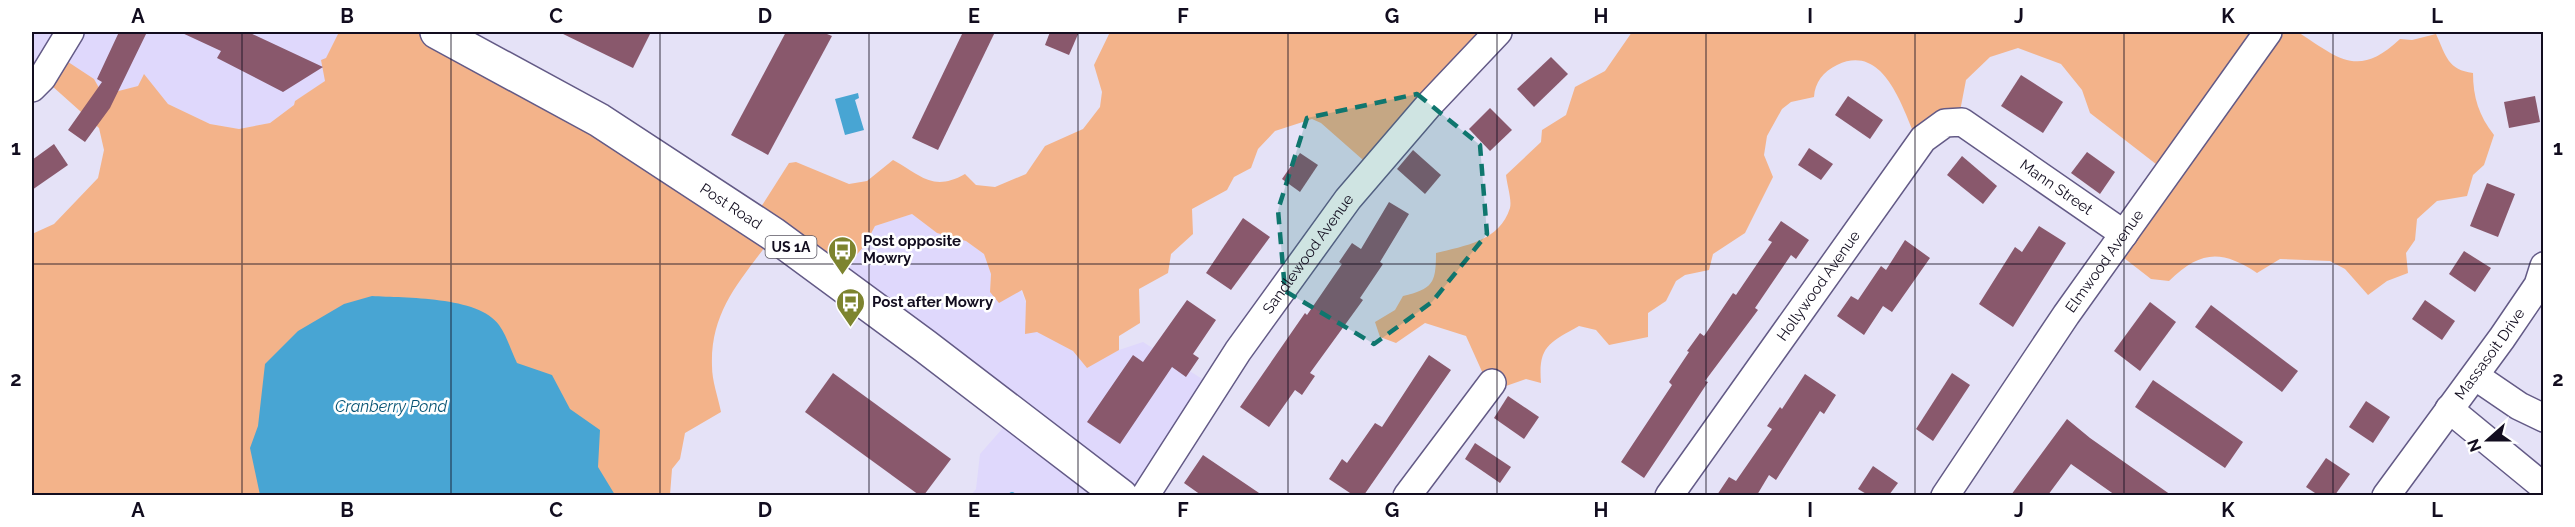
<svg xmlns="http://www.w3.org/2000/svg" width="2575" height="527" viewBox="0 0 2575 527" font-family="Raleway,sans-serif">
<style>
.built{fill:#dfd8fc}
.green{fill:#f3b38a}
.water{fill:#48a5d3}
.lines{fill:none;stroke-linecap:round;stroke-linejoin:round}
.stream{stroke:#48a5d3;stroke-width:6}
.building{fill:#89586c}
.minor-casing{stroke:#635a86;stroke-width:30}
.major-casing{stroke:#635a86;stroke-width:36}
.minor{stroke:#fff;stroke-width:27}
.major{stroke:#fff;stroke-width:33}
.marked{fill:#0f766e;fill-opacity:0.2;stroke:#0f766e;stroke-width:4.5;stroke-dasharray:12 8;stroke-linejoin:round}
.grid{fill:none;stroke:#120d1f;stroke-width:1.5;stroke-opacity:0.55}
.labels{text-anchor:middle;stroke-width:5;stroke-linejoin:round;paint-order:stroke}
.shield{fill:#fff;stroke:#595662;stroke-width:1.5}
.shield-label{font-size:14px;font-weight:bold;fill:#120d1f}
.street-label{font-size:15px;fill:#120d1f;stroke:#fff}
.poi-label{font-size:15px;font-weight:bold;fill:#120d1f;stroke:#fff;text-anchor:start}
.water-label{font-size:16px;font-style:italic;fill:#085474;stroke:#fff}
.neatline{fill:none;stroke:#120d1f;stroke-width:2}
.grid-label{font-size:20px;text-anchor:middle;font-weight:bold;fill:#120d1f}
</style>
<rect width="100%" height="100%" fill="#e5e2f7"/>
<g class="built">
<polygon points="32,32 339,32 326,58 326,81 295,101 294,105 270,123 239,129 210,124 168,104 144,75 138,86 103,96 94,79 32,85"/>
<polygon points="912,214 937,233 966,241 984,254 991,274 990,292 1021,290 1037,331 1073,351 1087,367 1119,350 1143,342 1212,385 1142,495 971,495 976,489 980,454 1009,421 835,280 865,245 875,226"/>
</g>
<g class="green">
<path d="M339,32H436L754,218L789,163L796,162L849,184L867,181L893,160C922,176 933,192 965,174L976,185L995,187L1026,174L1045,146L1083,129L1100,107L1102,92L1094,65L1110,32H1497L1371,167L1321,123L1312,119L1275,131L1258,149L1251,168L1234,177L1227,190L1192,209L1193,234L1171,254L1168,273L1139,289L1140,323L1119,336V350L1087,368L1073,351L1037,332L1025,334L1026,301L1022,290L999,303L990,292L991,274L984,254L966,241L937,233L912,214L875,226L865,245L835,280L773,236C742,279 710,310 712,366C712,381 718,397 721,412L685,433L680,459L672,469L670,495H32V234L54,224L98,178L104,150L99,128L42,77L56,54L94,79L103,95L138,86L144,74L168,104L210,124L239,129L270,123L294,105L295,101L325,81L321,60L326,58Z"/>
<path d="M1632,32H2298C2338,58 2358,79 2400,39L2412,40L2436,34C2446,56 2448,70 2473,73C2473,97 2479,116 2494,135L2484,165L2473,175L2467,196L2437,201L2417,219L2415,240L2406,253L2408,273L2387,281L2368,295L2345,269L2330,261L2280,259L2257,273C2221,249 2200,251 2169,281L2151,279L2115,251L2165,171L2090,113L2082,90L2061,64L2018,48L1990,57L1966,80L1956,132L1918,143C1903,110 1885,42 1837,65C1823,72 1815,82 1814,97L1791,102L1782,109L1767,136L1764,155L1773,177L1745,233L1713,254L1709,270L1685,275L1676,281L1666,301L1648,313V337L1609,345L1596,330L1579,326C1549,343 1538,346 1541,383L1526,379L1486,393L1484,376L1466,336L1425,323L1396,343L1380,337L1375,322L1395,310L1403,296C1433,289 1436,283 1436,253C1464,246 1500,241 1510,208C1512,200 1507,185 1506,175L1541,142L1542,130L1566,115L1575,87L1605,71Z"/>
</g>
<g class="water">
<polygon points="858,93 859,98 855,100 864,130 845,135 835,99"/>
<path d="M372,296C404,298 479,296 499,325C507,336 511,351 517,363L552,375L570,409L600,430L598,467L615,495H260L250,448L258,426L265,364L298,331L344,304Z"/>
</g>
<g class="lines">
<polyline class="stream" points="1012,496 1012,495"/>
</g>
<g class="building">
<polygon points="119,32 147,32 110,108 85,142 68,130 102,82 97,79"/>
<polygon points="180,32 248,32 323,67 283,92 217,58 221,51"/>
<polygon points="559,32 651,32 633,68"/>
<polygon points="786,32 822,32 832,36 768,155 731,135"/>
<polygon points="963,32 995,32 938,150 912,138"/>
<polygon points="1050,32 1079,32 1069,55 1045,45"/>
<polygon points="1551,57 1568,74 1534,107 1517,89"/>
<polygon points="2021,75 2063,102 2043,133 2001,106"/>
<polygon points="1848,96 1883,120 1870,139 1835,115"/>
<polygon points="2535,96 2540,122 2509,128 2504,102"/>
<polygon points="1490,108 1512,130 1490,151 1469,129"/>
<polygon points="54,144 68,165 32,190 32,160"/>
<polygon points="1809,148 1833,164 1821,180 1798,165"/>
<polygon points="1413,150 1441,175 1425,194 1397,169"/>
<polygon points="2087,152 2115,172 2100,194 2071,173"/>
<polygon points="1300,153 1318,165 1300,192 1282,179"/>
<polygon points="1962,156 1997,186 1983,204 1947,175"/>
<polygon points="2487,183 2515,194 2498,237 2470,226"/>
<polygon points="1389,202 1409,214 1380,262 1383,264 1360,298 1363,300 1310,373 1315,376 1302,395 1295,390 1269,427 1240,407 1305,313 1307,315 1342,264 1339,262 1352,243 1361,249"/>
<polygon points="1243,218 1270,237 1231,290 1206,273"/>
<polygon points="1781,221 1809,240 1796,259 1791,255 1755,308 1758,310 1705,381 1708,382 1644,478 1621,462 1672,385 1669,382 1689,352 1687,351 1700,333 1704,336 1733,293 1736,295 1772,242 1768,240"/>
<polygon points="2039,226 2066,243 2013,327 1979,304 2015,247 2022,252"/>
<polygon points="1905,240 1930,258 1892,312 1883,306 1864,335 1837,316 1851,296 1858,300 1881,266 1886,270"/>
<polygon points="2464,251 2491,268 2475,292 2449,274"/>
<polygon points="1187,300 1216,320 1193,354 1199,358 1186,377 1172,367 1120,444 1087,422 1133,355 1143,362"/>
<polygon points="2425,300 2455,321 2442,340 2412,319"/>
<polygon points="2150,302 2176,322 2140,371 2114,351"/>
<polygon points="2211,305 2298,371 2282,392 2195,327"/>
<polygon points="1429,355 1451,370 1364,495 1353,495 1329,479 1342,459 1347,463 1375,423 1382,427"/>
<polygon points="833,373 951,459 924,495 919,495 805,412"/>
<polygon points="1952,373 1970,385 1933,441 1916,429"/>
<polygon points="1805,374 1836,395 1824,414 1820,411 1776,480 1769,475 1757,495 1717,495 1729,477 1736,481 1772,429 1767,426 1780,407 1782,409"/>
<polygon points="2153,380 2243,442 2225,468 2135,407"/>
<polygon points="1508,396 1539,417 1524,439 1494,418"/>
<polygon points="2366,401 2390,417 2373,443 2349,427"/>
<polygon points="2067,419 2090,438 2171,495 2115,495 2071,464 2048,495 2011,495"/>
<polygon points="1475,443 1511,467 1500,483 1465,459"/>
<polygon points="1203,455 1231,474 1262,495 1201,495 1184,483"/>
<polygon points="2326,458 2350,474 2335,495 2318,495 2306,487"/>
<polygon points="1873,466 1898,483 1889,495 1868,495 1858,489"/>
</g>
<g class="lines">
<defs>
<g id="minor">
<polyline points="32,88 42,78 70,32"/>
<polyline points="2475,376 2519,406 2544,418"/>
<polyline points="2449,409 2544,487"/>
<path id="s1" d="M1145,496L1238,351L1348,199L1428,106L1498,32"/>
<polyline points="1407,496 1492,383"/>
<path id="s2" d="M1669,496L1923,139L1945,123L1962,122L2124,234"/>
<path id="s3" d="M1945,496L2066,315L2268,32"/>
<path id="s4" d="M2386,496L2502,338L2538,285L2544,266"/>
</g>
<g id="major">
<path id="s5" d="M437,32L599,120L773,234L925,346L1121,496"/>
</g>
</defs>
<use href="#minor" class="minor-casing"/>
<use href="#major" class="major-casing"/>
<use href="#minor" class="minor"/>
<use href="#major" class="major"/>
</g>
<path class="marked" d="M1417,94L1480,145L1487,234L1432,302L1374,344L1285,291L1278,210L1307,118Z"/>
<path class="grid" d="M242,32V496M451,32V496M660,32V496M869,32V496M1078,32V496M1288,32V496M1497,32V496M1706,32V496M1915,32V496M2124,32V496M2333,32V496M32,264H2544"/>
<defs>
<symbol id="bus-pin" viewBox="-11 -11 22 30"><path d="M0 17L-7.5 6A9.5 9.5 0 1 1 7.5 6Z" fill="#7d842f" stroke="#fff"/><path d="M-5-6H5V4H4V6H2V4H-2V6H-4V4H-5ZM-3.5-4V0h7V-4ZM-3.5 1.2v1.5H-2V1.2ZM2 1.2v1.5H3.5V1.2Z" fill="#fff"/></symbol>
</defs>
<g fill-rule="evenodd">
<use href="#bus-pin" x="826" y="234" width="33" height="45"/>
<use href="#bus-pin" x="834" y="286" width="33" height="45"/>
</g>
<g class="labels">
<rect class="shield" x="765.5" y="236" width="51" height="22" rx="4.5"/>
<g class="shield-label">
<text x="791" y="252">US 1A</text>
</g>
<g class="street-label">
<text dy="5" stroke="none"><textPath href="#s2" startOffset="597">Mann Street</textPath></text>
<text dy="5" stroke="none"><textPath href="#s5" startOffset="342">Post Road</textPath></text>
<text dy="5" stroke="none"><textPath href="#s1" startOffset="292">Sandlewood Avenue</textPath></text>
<text dy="5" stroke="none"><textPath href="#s3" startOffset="284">Elmwood Avenue</textPath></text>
<text dy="5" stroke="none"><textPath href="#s2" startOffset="258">Hollywood Avenue</textPath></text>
<text dy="5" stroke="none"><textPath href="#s4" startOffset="176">Massasoit Drive</textPath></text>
</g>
<g class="poi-label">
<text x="863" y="246">Post opposite<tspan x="863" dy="17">Mowry</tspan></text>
<text x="872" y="307">Post after Mowry</text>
</g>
<g class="water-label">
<text x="391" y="412">Cranberry Pond</text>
</g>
</g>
<rect width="2575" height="527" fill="none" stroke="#ffffff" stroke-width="66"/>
<g transform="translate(2488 440) rotate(249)" stroke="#ffffff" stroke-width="4.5" paint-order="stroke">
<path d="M0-4.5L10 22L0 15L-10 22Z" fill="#120d1f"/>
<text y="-9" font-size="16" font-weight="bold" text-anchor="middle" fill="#120d1f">N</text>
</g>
<rect x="33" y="33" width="2509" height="461" class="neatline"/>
<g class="grid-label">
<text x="138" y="23">A</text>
<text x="347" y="23">B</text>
<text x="556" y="23">C</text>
<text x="765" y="23">D</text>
<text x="974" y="23">E</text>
<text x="1183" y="23">F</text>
<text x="1392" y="23">G</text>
<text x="1601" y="23">H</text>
<text x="1810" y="23">I</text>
<text x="2019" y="23">J</text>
<text x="2228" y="23">K</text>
<text x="2437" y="23">L</text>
<text x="16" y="155">1</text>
<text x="2558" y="155">1</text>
<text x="16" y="386">2</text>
<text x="2558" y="386">2</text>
<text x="138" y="517">A</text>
<text x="347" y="517">B</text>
<text x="556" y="517">C</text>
<text x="765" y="517">D</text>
<text x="974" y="517">E</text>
<text x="1183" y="517">F</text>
<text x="1392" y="517">G</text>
<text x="1601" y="517">H</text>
<text x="1810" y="517">I</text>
<text x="2019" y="517">J</text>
<text x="2228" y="517">K</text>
<text x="2437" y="517">L</text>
</g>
</svg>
